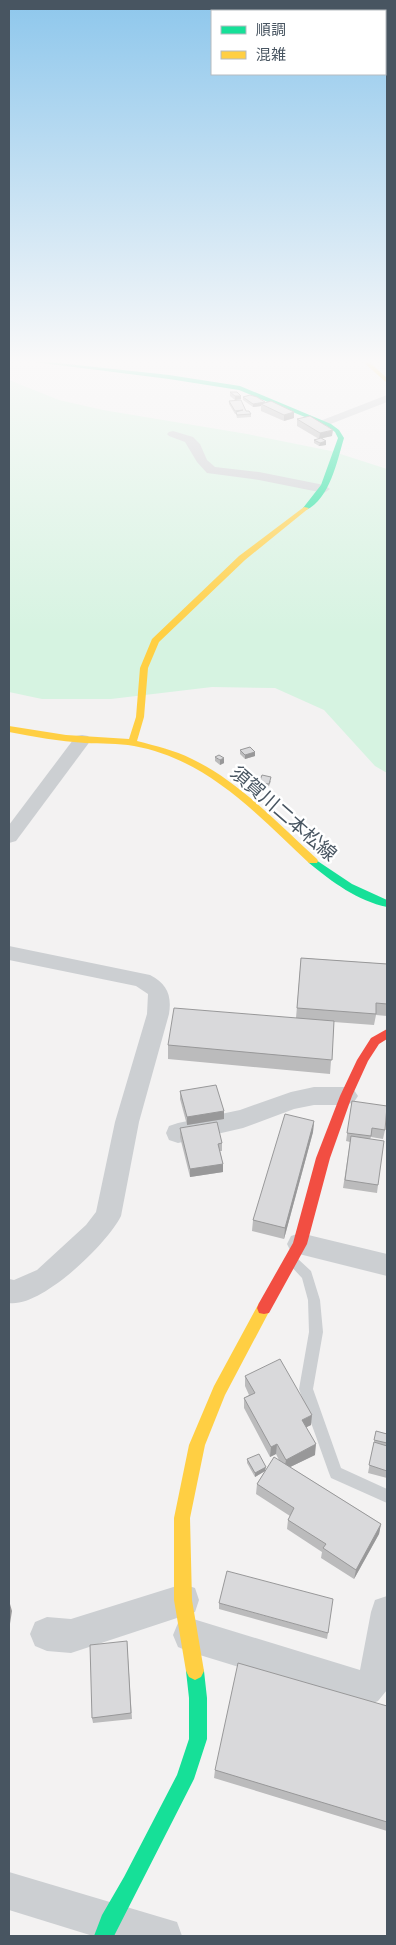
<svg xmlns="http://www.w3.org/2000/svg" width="396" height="1945" viewBox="0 0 396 1945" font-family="'PT Sans Narrow','Noto Sans JP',sans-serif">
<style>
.green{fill:#d6f3e1}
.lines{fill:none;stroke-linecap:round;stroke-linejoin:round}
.lane{fill:#cccfd2;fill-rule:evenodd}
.street{fill:#cccfd2;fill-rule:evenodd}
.fast{fill:#16e098;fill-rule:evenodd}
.slow{fill:#ffcf43;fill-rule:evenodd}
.jam{fill:#f24e42;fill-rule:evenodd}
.wall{fill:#bbbbbc}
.shaded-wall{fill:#989899}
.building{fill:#d9d9db;stroke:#989899}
.labels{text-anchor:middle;stroke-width:5;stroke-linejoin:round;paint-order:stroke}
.street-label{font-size:19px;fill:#485561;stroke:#fff}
</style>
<rect width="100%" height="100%" fill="#f3f2f2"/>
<polygon class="green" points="9,380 59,400 103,410 247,434 331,451 387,469 387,773 375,766 324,710 275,688 212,687 111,699 42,699 9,692"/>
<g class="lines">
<polygon class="lane" points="294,1258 298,1259 311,1271 320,1300 323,1332 313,1389 341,1468 387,1489 387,1503 331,1478 329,1473 299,1389 309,1332 308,1300 302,1278 288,1263 290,1259"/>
<g class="street">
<polygon points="387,395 387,402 328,425 324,426 318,423 320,421"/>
<polygon points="173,431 193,437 200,444 207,460 215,467 259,472 324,485 330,489 324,493 259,480 207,473 197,462 185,442 169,436 167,434 169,432"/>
<polygon points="82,735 88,736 91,740 16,841 9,843 9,825 76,736"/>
<path d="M9,946L150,975C167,984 172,995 169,1014L139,1122L121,1216C107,1244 41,1308 9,1303V1279L14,1280L37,1270L86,1225L96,1212L115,1122L147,1014L148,994L136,986L9,960Z"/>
<polygon points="314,1087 346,1087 354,1090 358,1096 354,1102 346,1105 314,1105 294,1109 243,1128 178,1143 169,1140 166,1133 169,1126 178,1123 240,1110 291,1092"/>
<polygon points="300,1233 387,1254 387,1276 291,1252 287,1244 291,1236"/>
<polygon points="183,1584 195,1588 199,1600 195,1612 183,1616 71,1653 47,1651 35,1646 30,1634 35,1622 47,1617 71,1619"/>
<polygon points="387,1596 387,1690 378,1701 366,1706 190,1652 178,1647 173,1635 178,1623 190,1618 360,1670 371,1612 375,1600"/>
<polygon points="9,1872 177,1922 182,1936 93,1936 9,1910"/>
</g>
<g class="fast">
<path d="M34,362H49L169,375L240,386L331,424L339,430L344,438C337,461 330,499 306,510L303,508L321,485L338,438L335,432L327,426L239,390L169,379Z"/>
<path d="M313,858L352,884L387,900V907C358,901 332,882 309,863L308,861L309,859Z"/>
<polygon points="195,1662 201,1665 204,1671 207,1698 207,1739 194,1779 114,1936 94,1936 102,1915 124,1877 177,1775 189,1739 189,1698 186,1671 189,1665"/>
</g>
<g class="slow">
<polygon points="363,362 369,362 387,378 387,383"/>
<path d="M304,507L309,508L245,560L159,642L148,668L144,717L137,741C156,746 174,750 192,759C240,782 277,823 317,859L318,861L317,863H309C258,815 207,759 134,746C118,743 101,744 85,743C59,741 34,737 9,732V726L66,735L129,739L136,717L140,668L152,639L239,556Z"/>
<polygon points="264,1302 269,1303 271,1308 225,1395 205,1445 190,1518 192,1600 204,1671 201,1677 195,1680 189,1677 186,1671 174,1600 174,1518 189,1445 214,1386 259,1303"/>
</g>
<polygon class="jam" points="387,1029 387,1039 379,1044 368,1061 352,1096 330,1158 307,1244 269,1313 264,1314 259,1313 257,1308 259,1303 293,1243 316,1158 340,1096 357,1060 371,1038"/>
</g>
<g class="wall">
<polygon points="230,392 241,399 235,400 230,396"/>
<polygon points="243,397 265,403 294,418 284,421 261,411 261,406 253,407 243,400"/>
<polygon points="229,401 251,414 251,417 237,418 236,414 235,414 229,404"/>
<polygon points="297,419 332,436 322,438 326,441 326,445 319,446 314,443 314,440 319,439 297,426"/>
<polygon points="240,750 255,752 255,756 245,759 240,754"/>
<polygon points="215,757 224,763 220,765 215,761"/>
<polygon points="271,781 268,789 259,787 259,783"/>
<polygon points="301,958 387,964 387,1016 376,1015 374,1025 334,1022 330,1074 168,1059 168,1045 296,1018"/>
<polygon points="180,1091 224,1111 224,1119 187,1125 180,1099"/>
<polygon points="352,1101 385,1130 383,1139 371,1137 370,1139 378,1185 377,1193 343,1188 350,1142 346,1141"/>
<polygon points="314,1121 313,1132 284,1239 252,1231 253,1220"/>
<polygon points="180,1128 222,1143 222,1151 220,1151 223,1164 223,1172 190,1177 180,1137"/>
<polygon points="245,1376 311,1425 306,1427 315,1455 290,1467 381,1524 379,1534 354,1579 321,1558 322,1552 287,1529 288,1520 290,1516 256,1494 257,1484 265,1471 255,1477 247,1463 247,1459 265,1471 279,1460 276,1454 270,1457 244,1408 244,1398 249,1395 245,1386"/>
<polygon points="376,1431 387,1434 387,1478 368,1473"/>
<polygon points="219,1603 328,1633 327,1639 219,1609"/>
<polygon points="127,1641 132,1719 93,1723 92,1718"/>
<polygon points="387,1706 387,1831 214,1778 215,1770"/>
</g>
<g class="shaded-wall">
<polygon points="235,396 241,396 241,399 235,400"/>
<polygon points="265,402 264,405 261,404 261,406 253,407 253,404"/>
<polygon points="294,412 294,418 284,421 284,415"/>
<polygon points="333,430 332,436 319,439 320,433"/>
<polygon points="326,441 326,445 319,446 320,443"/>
<polygon points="255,752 255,756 245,759 245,755"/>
<polygon points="224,758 224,763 220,765 220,760"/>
<polygon points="224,1111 224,1119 187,1125 187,1117"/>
<polygon points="314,1121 313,1132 284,1239 285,1228"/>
<polygon points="223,1164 223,1172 190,1177 190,1169"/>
<polygon points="312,1415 311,1425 301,1430 302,1420"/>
<polygon points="277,1444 276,1454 270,1457 271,1447"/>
<polygon points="316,1444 315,1455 284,1470 286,1460"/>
<polygon points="266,1467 265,1471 255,1477 255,1473"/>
<polygon points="381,1524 379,1534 354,1579 356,1570"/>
<polygon points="10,1604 12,1611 9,1630 9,1613"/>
</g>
<g class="building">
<polygon points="230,392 237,392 241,396 235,396"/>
<polygon points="250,395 257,397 265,402 253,404 243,397"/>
<polygon points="241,400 246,411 249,411 251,414 237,415 236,412 243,410 235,411 229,401"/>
<polygon points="271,401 294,412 284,415 261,404"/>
<polygon points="310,416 333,430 320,433 297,419"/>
<polygon points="321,438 326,441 320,443 314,440"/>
<polygon points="250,747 255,752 245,755 240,750"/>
<polygon points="219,755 224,758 220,760 215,757"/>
<polygon points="262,775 271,777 269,784 259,783"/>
<polygon points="301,958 387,964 387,1004 376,1003 376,1014 297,1008"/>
<polygon points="174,1008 334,1021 332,1060 168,1045"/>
<polygon points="216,1085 224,1111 187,1117 180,1091"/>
<polygon points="352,1101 387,1106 385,1130 372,1128 371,1136 347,1133"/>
<polygon points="285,1114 314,1121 285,1228 253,1220"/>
<polygon points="217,1122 222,1143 218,1144 223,1164 190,1169 180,1128"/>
<polygon points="351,1136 384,1141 378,1185 345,1180"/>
<polygon points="280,1359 312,1415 302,1420 316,1444 286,1460 277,1444 271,1447 244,1398 255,1393 245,1376"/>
<polygon points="376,1431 387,1434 387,1443 374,1440"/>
<polygon points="374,1442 387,1446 387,1471 369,1465"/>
<polygon points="259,1454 266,1467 255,1473 247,1459"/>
<polygon points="274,1457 381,1524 356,1570 323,1548 326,1544 288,1520 294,1508 257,1484"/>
<polygon points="227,1571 333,1599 328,1633 219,1603"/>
<polygon points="127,1641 131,1713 92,1718 90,1645"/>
<polygon points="238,1663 387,1706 387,1822 215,1770"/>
</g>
<linearGradient id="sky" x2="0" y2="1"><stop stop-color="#8ec7ec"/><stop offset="0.57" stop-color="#faf9f9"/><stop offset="1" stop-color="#faf9f9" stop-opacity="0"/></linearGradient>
<rect width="396" height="634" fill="url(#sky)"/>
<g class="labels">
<g class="street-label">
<text transform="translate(284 813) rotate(41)" y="7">須賀川二本松線</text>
</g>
</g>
<rect width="396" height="1945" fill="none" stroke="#485561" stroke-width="20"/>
<rect x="211" y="10" width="175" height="65" fill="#ffffff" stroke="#b6bbc0"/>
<rect x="221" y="26" width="25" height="8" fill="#16e098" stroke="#b6bbc0"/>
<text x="256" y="35" font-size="15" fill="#485561">順調</text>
<rect x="221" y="51" width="25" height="8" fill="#ffcf43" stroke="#b6bbc0"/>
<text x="256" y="60" font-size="15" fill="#485561">混雑</text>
</svg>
